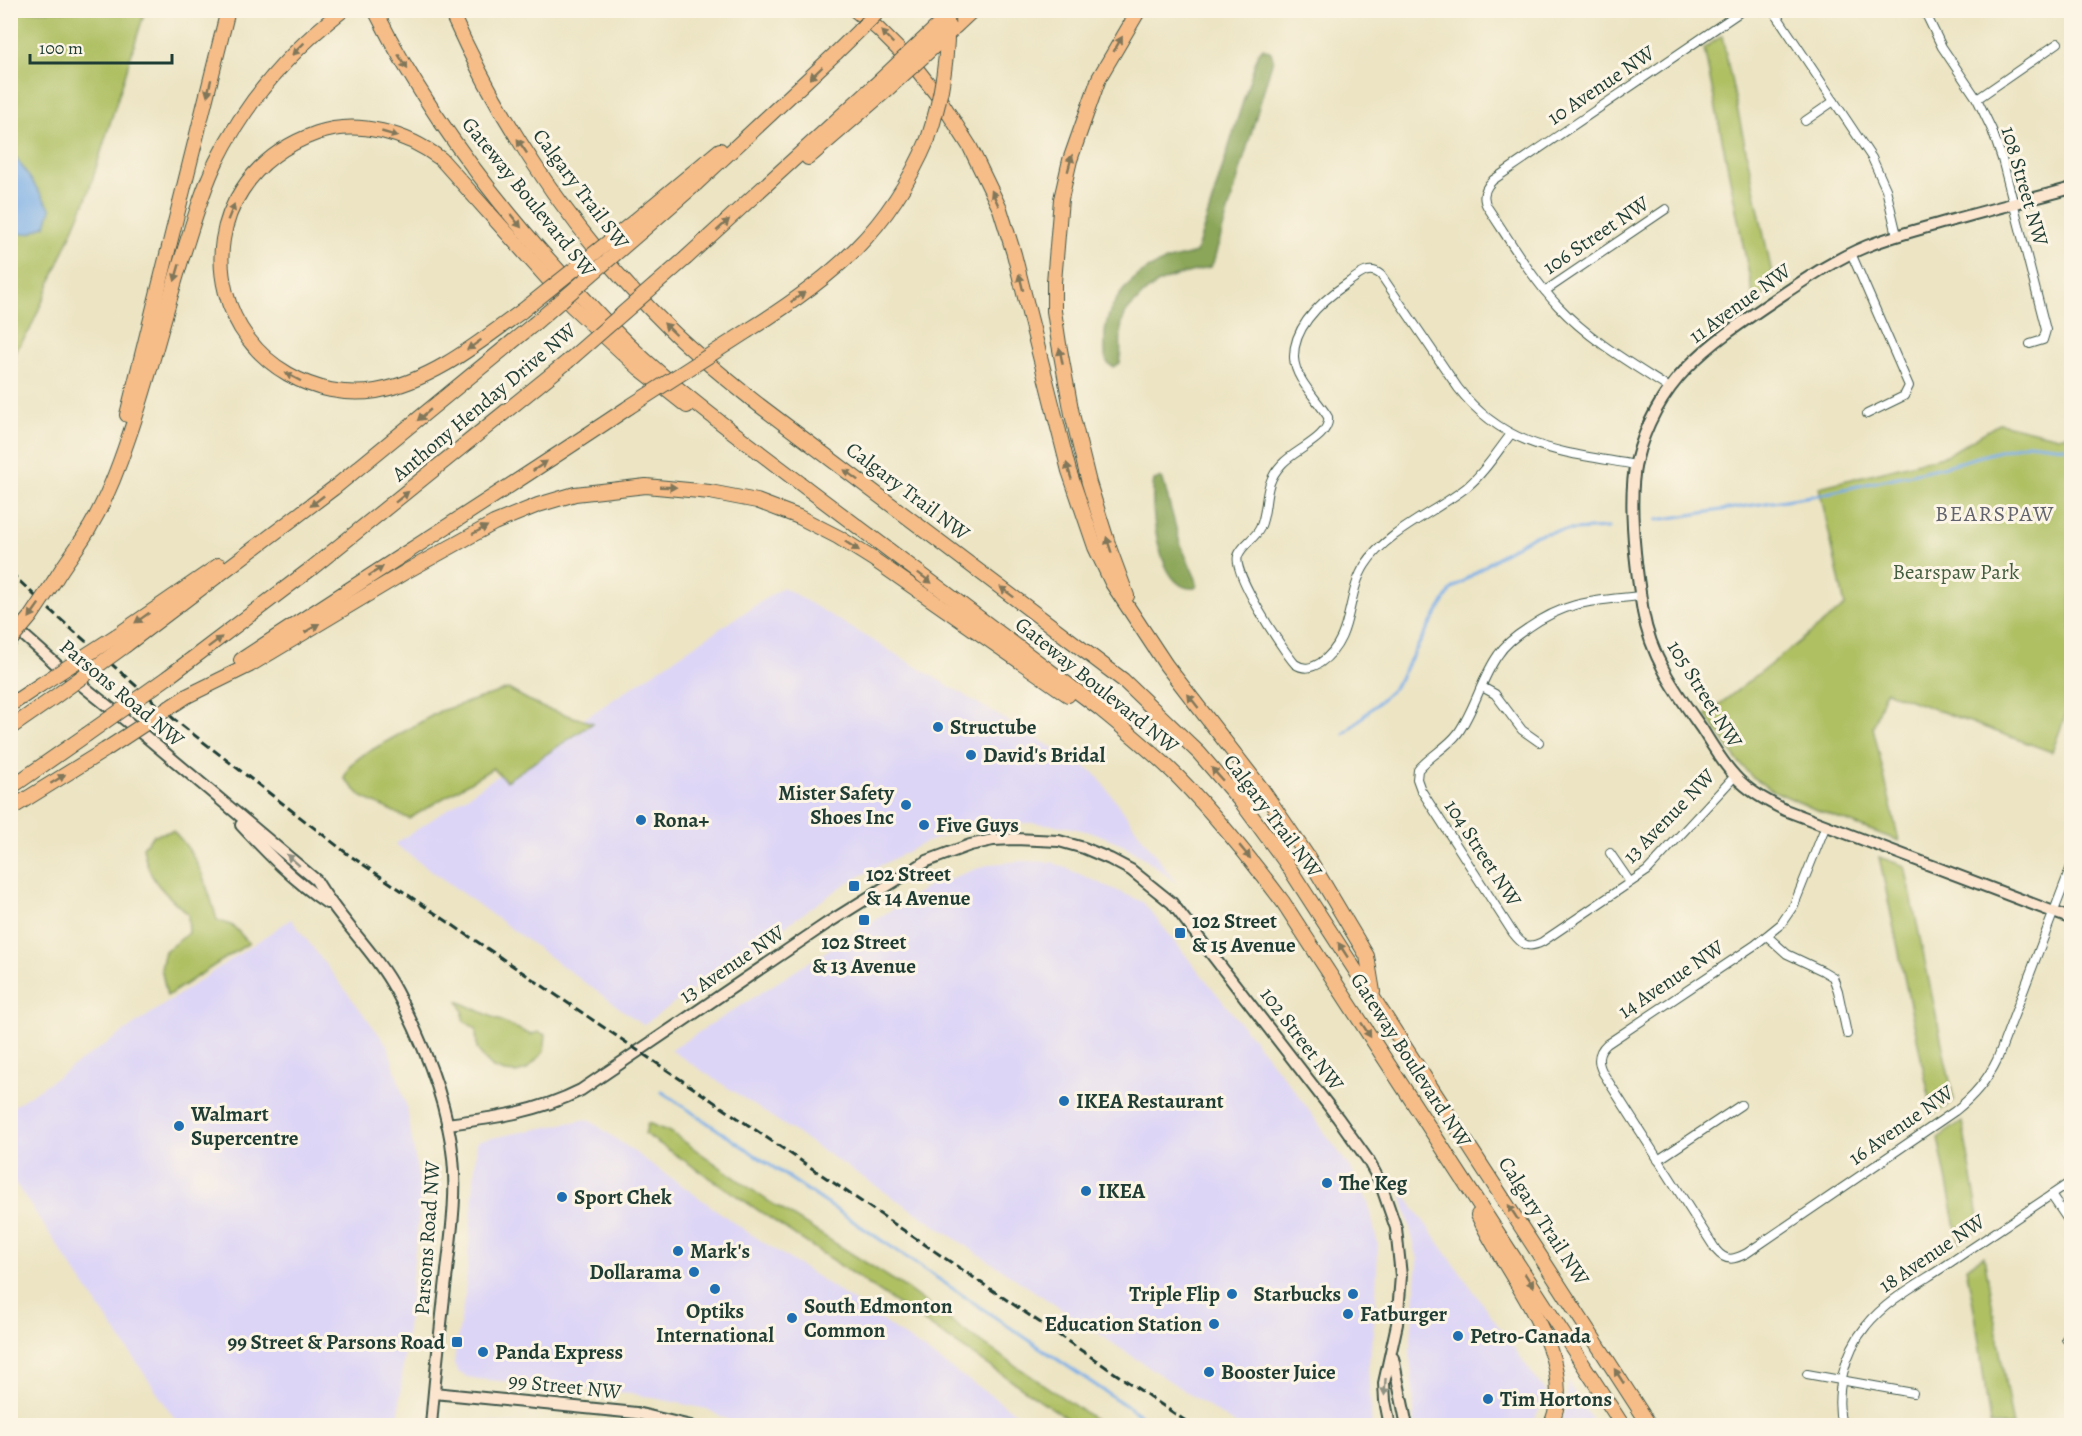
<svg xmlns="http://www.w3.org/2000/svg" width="2082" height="1436" viewBox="0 0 2082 1436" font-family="Alegreya,serif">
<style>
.built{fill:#ddd5f6}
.green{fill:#afc063;stroke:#677e4c;stroke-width:1.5}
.forest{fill:#8ba659;stroke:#557246;stroke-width:1.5}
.water{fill:#7aaee7;stroke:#4c768e;stroke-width:1.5}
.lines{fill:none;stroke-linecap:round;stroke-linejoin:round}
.stream{stroke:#7aaee7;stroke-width:3}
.street-casing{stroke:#3e5649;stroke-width:10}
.secondary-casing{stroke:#3e5649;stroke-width:14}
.highway-casing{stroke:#3e5649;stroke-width:16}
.street{stroke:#fff;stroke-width:8}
.secondary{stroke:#fce5cf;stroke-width:10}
.highway{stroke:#f7bd88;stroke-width:14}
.rail{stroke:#1f3d34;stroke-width:3;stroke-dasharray:9 4.5;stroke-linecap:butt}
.highway-bridge-casing{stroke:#3e5649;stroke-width:16;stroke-linecap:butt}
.highway-bridge{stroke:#f7bd88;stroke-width:14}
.oneway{fill:#80775a}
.oneway2{fill:#8e9182}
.poi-dot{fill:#1f6fb2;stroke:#fcf5e5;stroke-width:2}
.labels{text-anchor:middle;stroke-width:6;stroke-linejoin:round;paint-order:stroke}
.street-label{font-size:21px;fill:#1f3d34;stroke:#fcf5e5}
.park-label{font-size:21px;fill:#435e40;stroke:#fcf5e5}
.poi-label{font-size:21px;font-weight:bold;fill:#1f3d34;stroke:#fcf5e5;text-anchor:start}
.neighbourhood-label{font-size:22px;letter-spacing:1.5px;fill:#61646e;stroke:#fcf5e5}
</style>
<rect width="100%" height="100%" fill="#fcf5e5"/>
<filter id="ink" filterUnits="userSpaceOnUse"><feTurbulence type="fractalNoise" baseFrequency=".0167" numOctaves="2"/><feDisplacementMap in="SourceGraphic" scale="12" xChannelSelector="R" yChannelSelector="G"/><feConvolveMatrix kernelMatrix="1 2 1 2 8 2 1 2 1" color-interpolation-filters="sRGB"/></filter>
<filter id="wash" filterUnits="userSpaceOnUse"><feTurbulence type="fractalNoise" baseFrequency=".008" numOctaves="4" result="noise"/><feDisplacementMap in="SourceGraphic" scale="24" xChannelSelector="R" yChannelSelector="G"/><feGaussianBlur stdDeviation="1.35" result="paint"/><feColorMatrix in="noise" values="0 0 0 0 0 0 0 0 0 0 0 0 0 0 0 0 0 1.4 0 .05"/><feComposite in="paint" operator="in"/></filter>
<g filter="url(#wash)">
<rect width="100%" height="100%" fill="#ece4c3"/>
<g class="built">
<polygon points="783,587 1095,773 1177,884 1146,859 1120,843 1095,833 1063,826 1035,823 1003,823 968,828 924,843 847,883 643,1025 395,844"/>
<polygon points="1022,861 1052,862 1143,902 1295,1091 1351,1169 1368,1202 1378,1245 1375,1317 1368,1369 1372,1425 1236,1425 671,1050 927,887 990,864"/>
<polygon points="291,919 388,1046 407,1108 421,1195 403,1366 398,1425 179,1425 11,1177 11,1108"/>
<polygon points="588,1119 746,1231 825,1282 1034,1425 738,1425 707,1409 630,1393 478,1379 467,1377 458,1372 454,1364 455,1355 465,1294 477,1141"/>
<polygon points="1400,1188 1547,1394 1534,1420 1526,1425 1415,1425 1410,1351 1418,1260"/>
<polygon points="1568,1382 1595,1425 1560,1425 1566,1406"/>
<polygon points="456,1420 532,1425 455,1425"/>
</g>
<g class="green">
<polygon points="11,11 145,11 87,197 30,330 11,358"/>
<polygon points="1722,36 1775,288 1754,300 1704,48"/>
<polygon points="2000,423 2058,437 2071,434 2071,700 2052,752 1885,691 1873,727 1899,841 1812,808 1770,789 1751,776 1737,760 1706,715 1845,606 1819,487 1947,455"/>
<polygon points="508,689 541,707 593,723 506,781 493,768 409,819 362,797 344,778 350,765 363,755 440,711"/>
<path d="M173,831C198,854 208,888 217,920L233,926L249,943L167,996L161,968L165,951L189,933L188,914C164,892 148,882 143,847L154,835Z"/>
<polygon points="1879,857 1905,866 1954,1101 1933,1115"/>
<polygon points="458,1001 531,1035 538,1032 546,1035 544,1052 526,1070 516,1073 505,1072 493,1068 483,1058 477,1048 476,1029 463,1020 463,1011"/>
<polygon points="1962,1121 1981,1228 1959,1242 1938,1138"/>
<polygon points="648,1123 672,1133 768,1201 903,1286 966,1332 1103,1425 1077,1425 645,1134"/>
<polygon points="1984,1256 2011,1416 2013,1425 1990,1425 1976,1320 1966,1267"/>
</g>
<g class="forest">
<path d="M1263,48L1271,52L1273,59L1213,263L1210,267C1180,276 1158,276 1136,302C1132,306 1126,311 1124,317C1118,330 1122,348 1120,363L1113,367C1103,362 1105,352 1105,342C1103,304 1133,271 1169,260C1178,257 1187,256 1196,253L1258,53Z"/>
<path d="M1159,478L1163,480L1180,543L1196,579L1197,585L1195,588C1158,594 1149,505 1154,480Z"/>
</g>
<polygon class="water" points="11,150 51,209 46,225 31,233 11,234"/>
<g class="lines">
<g class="stream">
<polyline points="1657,520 1818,495 1942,467 2028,443 2072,448"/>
<polyline points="1344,734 1395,687 1429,626 1452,589 1502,554 1533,536 1555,531 1608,528"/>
<polyline points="662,1092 1156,1426"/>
</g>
</g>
</g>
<g filter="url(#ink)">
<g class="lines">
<defs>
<g id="street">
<polyline points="1773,10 1872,158 1886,189 1897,235"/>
<polyline points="1924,10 1942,47 1977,99 1992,130 2002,159 2046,330 2043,340 2030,344"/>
<polyline points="1977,99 2058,43"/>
<polyline points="1805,121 1834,101"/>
<polyline points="1851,253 1909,386 1904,396 1867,414"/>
<polyline points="1545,291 1666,209"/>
<path d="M1669,388C1630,363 1590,340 1558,306C1531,277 1510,241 1488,208C1481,197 1485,188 1493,180L1743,10"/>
<path d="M1511,434C1497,452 1484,473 1467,487C1437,511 1386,532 1365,565C1345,596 1355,639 1320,663C1311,668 1304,670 1295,664C1282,649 1232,573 1238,556C1242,544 1255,539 1260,528C1270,506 1261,486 1282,464C1294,450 1331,437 1328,417C1317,399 1295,379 1294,358C1293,325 1324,299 1349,282C1359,275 1369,265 1381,275L1458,388C1506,450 1565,452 1636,465"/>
<path d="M1640,596C1594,601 1568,600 1528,628C1517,635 1505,644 1498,655C1481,679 1475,709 1458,733C1447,748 1429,756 1418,770L1417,779L1421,790L1513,933C1522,945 1528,949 1542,942L1647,871L1735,776"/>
<polyline points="1482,687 1495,694 1522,730 1539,742"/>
<path d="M1826,825L1794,905L1781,924L1755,945L1607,1044C1597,1053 1597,1062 1603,1073L1716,1250C1726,1262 1734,1260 1747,1253L1955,1111C1974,1096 1987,1081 1997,1060L2072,864"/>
<polyline points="1610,853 1630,882"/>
<polyline points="1767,936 1787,954 1823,971 1833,977 1838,991 1847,1034"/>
<polyline points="1658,1160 1741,1105"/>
<polyline points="2051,1195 2072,1226"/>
<polyline points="2066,1339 2072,1335"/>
<polyline points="1807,1374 1913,1393"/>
<path d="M1842,1426C1834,1393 1845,1351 1866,1326C1886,1301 1916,1285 1942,1268C1985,1239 2028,1210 2072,1181"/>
</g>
<g id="secondary">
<path d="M2072,188C2032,199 1992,209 1953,220C1924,228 1895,235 1867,246C1833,260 1803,281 1773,301C1708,345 1656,380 1636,462C1627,504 1636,569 1643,612C1651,658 1676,692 1702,729C1712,745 1722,762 1734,775C1748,791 1767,801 1785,810L2072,919"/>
<path d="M10,623L58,666L145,736L316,880C339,920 374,950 396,991C423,1042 447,1099 453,1158C457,1195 451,1234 447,1271C441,1323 435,1374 431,1426"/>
<path d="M241,825C268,854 294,881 327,903"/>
<path d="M447,1124C494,1118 538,1112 581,1090L826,924L927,861L970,845L993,840L1015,839L1059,841L1084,848L1110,859L1131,870L1172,903L1338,1118L1368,1160L1380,1182L1396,1228L1401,1276L1397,1324L1384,1383L1385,1401L1390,1426"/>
<polyline points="1393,1358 1407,1426"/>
<polyline points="434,1393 636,1413 691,1426"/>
</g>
<g id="highway">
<path d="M375,10C427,115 501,210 581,295C597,312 613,330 630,346C686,399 749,444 809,490C905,563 1002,635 1099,708C1126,730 1154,753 1179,778C1217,817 1250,858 1283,902L1623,1426"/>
<path d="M450,10C503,129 576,237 669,328C697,356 729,381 759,405L1123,680L1199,753L1242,803L1284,860L1650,1426"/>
<polyline points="855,10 878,29 898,49 919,72 937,95 970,147 1000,209 1014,254 1069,471 1095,547 1112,583 1166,665 1261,788 1308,857 1367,956 1373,992"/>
<polyline points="955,27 973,10"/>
<polyline points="808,158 882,94"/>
<polyline points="636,220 720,150"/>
<polyline points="643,230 697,183 836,53"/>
<polyline points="686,258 874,86"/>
<path d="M522,311C477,344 432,381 376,391C346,396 314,389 288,374C224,338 201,252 242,190C260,162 286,144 317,133C358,119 407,133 441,159L572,306L639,368L687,406"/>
<path d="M749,330C832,278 889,231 928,139"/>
<polyline points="127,415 228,10"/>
<path d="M55,580C66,561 80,545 90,527C106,500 118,469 128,439C151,374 166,305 188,239C196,213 204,187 216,162C245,103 290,51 343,10"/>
<polyline points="1127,596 1110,550 1089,483 1072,414 1059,344 1054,311 1054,282 1061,199 1070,160 1099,78 1139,10"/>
<polyline points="116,636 219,565"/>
<polyline points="126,645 334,488 534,324"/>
<path d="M241,660C370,575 501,493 629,407"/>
<polyline points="168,677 312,568 567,362"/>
<polyline points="187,696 250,665 407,571 494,523 538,505 575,494 646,486 710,492 757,501 799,517 838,537 873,559 1068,695"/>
<polyline points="10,705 40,685"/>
<polyline points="10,728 49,701"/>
<polyline points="10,788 86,735"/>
<polyline points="10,809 105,750"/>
<path d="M1478,1215C1504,1273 1583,1361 1550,1426"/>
</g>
</defs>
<use href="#street" class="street-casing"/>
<use href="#secondary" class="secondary-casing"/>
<use href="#highway" class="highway-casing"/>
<use href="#street" class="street"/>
<use href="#secondary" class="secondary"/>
<use href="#highway" class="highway"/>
<polyline class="rail" points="10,572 50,610 175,720 349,855 1193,1426"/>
<defs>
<g id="highway-bridge">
<polyline points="836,53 880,10"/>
<polyline points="874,86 945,19"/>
<polyline points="882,94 952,30"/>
<path d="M928,139C942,97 949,55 947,10"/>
<polyline points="522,311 636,220"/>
<polyline points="534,324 643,230"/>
<polyline points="567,362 686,258"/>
<polyline points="629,407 749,330"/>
<polyline points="10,641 31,616 55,580"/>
<polyline points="40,685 116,636"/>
<polyline points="49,701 126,645"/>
<polyline points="86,735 168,677"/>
<polyline points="105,750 187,696"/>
</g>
</defs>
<use href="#highway-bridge" class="highway-bridge-casing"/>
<use href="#highway-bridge" class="highway-bridge"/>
</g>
<defs><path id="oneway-solid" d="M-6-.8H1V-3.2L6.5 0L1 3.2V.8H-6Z" transform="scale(1.5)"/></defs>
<g class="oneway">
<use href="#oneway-solid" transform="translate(887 37) rotate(-134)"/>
<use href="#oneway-solid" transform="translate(1118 44) rotate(-60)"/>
<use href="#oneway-solid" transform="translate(298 49) rotate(135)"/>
<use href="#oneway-solid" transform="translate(403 62) rotate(58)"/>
<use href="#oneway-solid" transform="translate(816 73) rotate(136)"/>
<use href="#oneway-solid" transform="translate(209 88) rotate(104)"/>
<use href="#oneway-solid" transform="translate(390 134) rotate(16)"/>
<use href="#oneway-solid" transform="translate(522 146) rotate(-124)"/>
<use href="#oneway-solid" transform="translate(1070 163) rotate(-75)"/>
<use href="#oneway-solid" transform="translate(995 198) rotate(-115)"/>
<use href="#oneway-solid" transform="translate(231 212) rotate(-68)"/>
<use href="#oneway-solid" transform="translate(516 221) rotate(51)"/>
<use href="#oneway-solid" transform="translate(723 225) rotate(-42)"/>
<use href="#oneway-solid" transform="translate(177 273) rotate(106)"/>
<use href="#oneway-solid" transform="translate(1021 282) rotate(-104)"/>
<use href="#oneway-solid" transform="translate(798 297) rotate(-35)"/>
<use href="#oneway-solid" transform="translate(670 329) rotate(-136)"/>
<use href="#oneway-solid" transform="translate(474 345) rotate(145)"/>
<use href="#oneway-solid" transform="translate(1061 356) rotate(-101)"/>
<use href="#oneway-solid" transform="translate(293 377) rotate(-152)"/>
<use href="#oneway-solid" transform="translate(424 415) rotate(140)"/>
<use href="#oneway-solid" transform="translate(540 466) rotate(-34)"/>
<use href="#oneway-solid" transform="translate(1069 471) rotate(-107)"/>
<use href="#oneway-solid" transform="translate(851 475) rotate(-143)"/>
<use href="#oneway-solid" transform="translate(668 487) rotate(2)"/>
<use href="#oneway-solid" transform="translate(402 497) rotate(-39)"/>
<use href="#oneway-solid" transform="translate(317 501) rotate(142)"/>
<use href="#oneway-solid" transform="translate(480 530) rotate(-28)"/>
<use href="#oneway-solid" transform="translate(1109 545) rotate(-108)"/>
<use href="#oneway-solid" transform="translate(852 546) rotate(33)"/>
<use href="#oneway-solid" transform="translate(376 571) rotate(-33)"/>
<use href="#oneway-solid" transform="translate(925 578) rotate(37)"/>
<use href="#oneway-solid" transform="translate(1007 592) rotate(-143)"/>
<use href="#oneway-solid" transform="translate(34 611) rotate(125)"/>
<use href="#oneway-solid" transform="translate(142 618) rotate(145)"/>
<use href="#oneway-solid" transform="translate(312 628) rotate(-31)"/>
<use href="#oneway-solid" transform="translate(215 642) rotate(-37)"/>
<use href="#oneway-solid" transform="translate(1193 701) rotate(-128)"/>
<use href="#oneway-solid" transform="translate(1217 774) rotate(-131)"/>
<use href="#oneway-solid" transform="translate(58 779) rotate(-32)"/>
<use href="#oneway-solid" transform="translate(1245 852) rotate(50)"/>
<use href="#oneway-solid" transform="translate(1343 950) rotate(-123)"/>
<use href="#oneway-solid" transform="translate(1366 1030) rotate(57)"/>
<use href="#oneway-solid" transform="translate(1513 1212) rotate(-123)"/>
<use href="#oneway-solid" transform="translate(1529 1280) rotate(57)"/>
<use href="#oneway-solid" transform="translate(1619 1376) rotate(-123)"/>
</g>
<g class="oneway2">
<use href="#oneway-solid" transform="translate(293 860) rotate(-139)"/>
<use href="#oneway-solid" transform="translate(1385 1387) rotate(94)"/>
</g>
</g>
<g class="poi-dot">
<circle cx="938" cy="727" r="6"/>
<circle cx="971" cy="755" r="6"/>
<circle cx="906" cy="805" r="6"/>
<circle cx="641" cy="820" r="6"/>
<circle cx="924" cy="825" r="6"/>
<rect x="848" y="880" width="12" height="12" rx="3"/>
<rect x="858" y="914" width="12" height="12" rx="3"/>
<rect x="1174" y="927" width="12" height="12" rx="3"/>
<circle cx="1064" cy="1101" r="6"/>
<circle cx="179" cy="1126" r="6"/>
<circle cx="1327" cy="1183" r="6"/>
<circle cx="1086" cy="1191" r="6"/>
<circle cx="562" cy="1197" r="6"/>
<circle cx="678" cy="1251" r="6"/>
<circle cx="694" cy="1272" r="6"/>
<circle cx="715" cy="1289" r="6"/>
<circle cx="1232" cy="1294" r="6"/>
<circle cx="1353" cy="1294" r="6"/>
<circle cx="1348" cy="1314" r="6"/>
<circle cx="792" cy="1318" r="6"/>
<circle cx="1214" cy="1324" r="6"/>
<circle cx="1458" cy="1336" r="6"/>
<rect x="451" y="1336" width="12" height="12" rx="3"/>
<circle cx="483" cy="1352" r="6"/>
<circle cx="1209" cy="1372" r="6"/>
<circle cx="1488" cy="1399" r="6"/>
</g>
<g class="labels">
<g class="street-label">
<text transform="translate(1601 85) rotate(-34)" y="7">10 Avenue NW</text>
<text transform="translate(2025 186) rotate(74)" y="7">108 Street NW</text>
<text transform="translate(581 189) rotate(53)" y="7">Calgary Trail SW</text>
<text transform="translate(529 197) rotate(51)" y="7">Gateway Boulevard SW</text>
<text transform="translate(1596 235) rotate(-34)" y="7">106 Street NW</text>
<text transform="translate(1740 303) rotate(-36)" y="7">11 Avenue NW</text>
<text transform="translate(484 402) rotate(-40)" y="7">Anthony Henday Drive NW</text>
<text transform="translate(908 491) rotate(37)" y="7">Calgary Trail NW</text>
<text transform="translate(1097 685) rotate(39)" y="7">Gateway Boulevard NW</text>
<text transform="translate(122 693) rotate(40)" y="7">Parsons Road NW</text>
<text transform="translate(1705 694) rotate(58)" y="7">105 Street NW</text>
<text transform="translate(1273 816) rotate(53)" y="7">Calgary Trail NW</text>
<text transform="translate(1669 816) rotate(-46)" y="7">13 Avenue NW</text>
<text transform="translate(1483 853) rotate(57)" y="7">104 Street NW</text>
<text transform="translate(732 964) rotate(-34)" y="7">13 Avenue NW</text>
<text transform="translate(1671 979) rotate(-34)" y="7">14 Avenue NW</text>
<text transform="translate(1302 1039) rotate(53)" y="7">102 Street NW</text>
<text transform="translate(1411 1060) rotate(57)" y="7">Gateway Boulevard NW</text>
<text transform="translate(1901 1125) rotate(-35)" y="7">16 Avenue NW</text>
<text transform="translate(1544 1221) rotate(57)" y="7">Calgary Trail NW</text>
<text transform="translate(427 1238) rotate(-86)" y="7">Parsons Road NW</text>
<text transform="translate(1932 1253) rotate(-34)" y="7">18 Avenue NW</text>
<text transform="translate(565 1386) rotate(6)" y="7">99 Street NW</text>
</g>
<g class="park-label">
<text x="1956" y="579">Bearspaw Park</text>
</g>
<g class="poi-label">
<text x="950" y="734">Structube</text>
<text x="983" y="762">David's Bridal</text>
<text x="894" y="800" text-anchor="end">Mister Safety<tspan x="894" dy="24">Shoes Inc</tspan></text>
<text x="653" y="827">Rona+</text>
<text x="936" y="832">Five Guys</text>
<text x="866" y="881">102 Street<tspan x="866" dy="24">&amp; 14 Avenue</tspan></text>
<text x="1192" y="928">102 Street<tspan x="1192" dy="24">&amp; 15 Avenue</tspan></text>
<text x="864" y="949" text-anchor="middle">102 Street<tspan x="864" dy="24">&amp; 13 Avenue</tspan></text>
<text x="1076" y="1108">IKEA Restaurant</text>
<text x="191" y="1121">Walmart<tspan x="191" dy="24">Supercentre</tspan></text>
<text x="1339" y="1190">The Keg</text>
<text x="1098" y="1198">IKEA</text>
<text x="574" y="1204">Sport Chek</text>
<text x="690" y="1258">Mark's</text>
<text x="682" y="1279" text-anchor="end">Dollarama</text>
<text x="1220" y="1301" text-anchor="end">Triple Flip</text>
<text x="1341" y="1301" text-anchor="end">Starbucks</text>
<text x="804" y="1313">South Edmonton<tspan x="804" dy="24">Common</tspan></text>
<text x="715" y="1318" text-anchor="middle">Optiks<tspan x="715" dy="24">International</tspan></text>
<text x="1360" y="1321">Fatburger</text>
<text x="1202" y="1331" text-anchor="end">Education Station</text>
<text x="1470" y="1343">Petro-Canada</text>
<text x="445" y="1349" text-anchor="end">99 Street &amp; Parsons Road</text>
<text x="495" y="1359">Panda Express</text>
<text x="1221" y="1379">Booster Juice</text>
<text x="1500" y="1406">Tim Hortons</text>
</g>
<g class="neighbourhood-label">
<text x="1995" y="521">BEARSPAW</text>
</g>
</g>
<rect width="2082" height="1436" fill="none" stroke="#fcf5e5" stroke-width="36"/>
<path d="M30 54v9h142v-9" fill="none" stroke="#1f3d34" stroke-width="3"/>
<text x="39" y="54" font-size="18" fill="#1f3d34" stroke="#fcf5e5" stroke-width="4.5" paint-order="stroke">100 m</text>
</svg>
